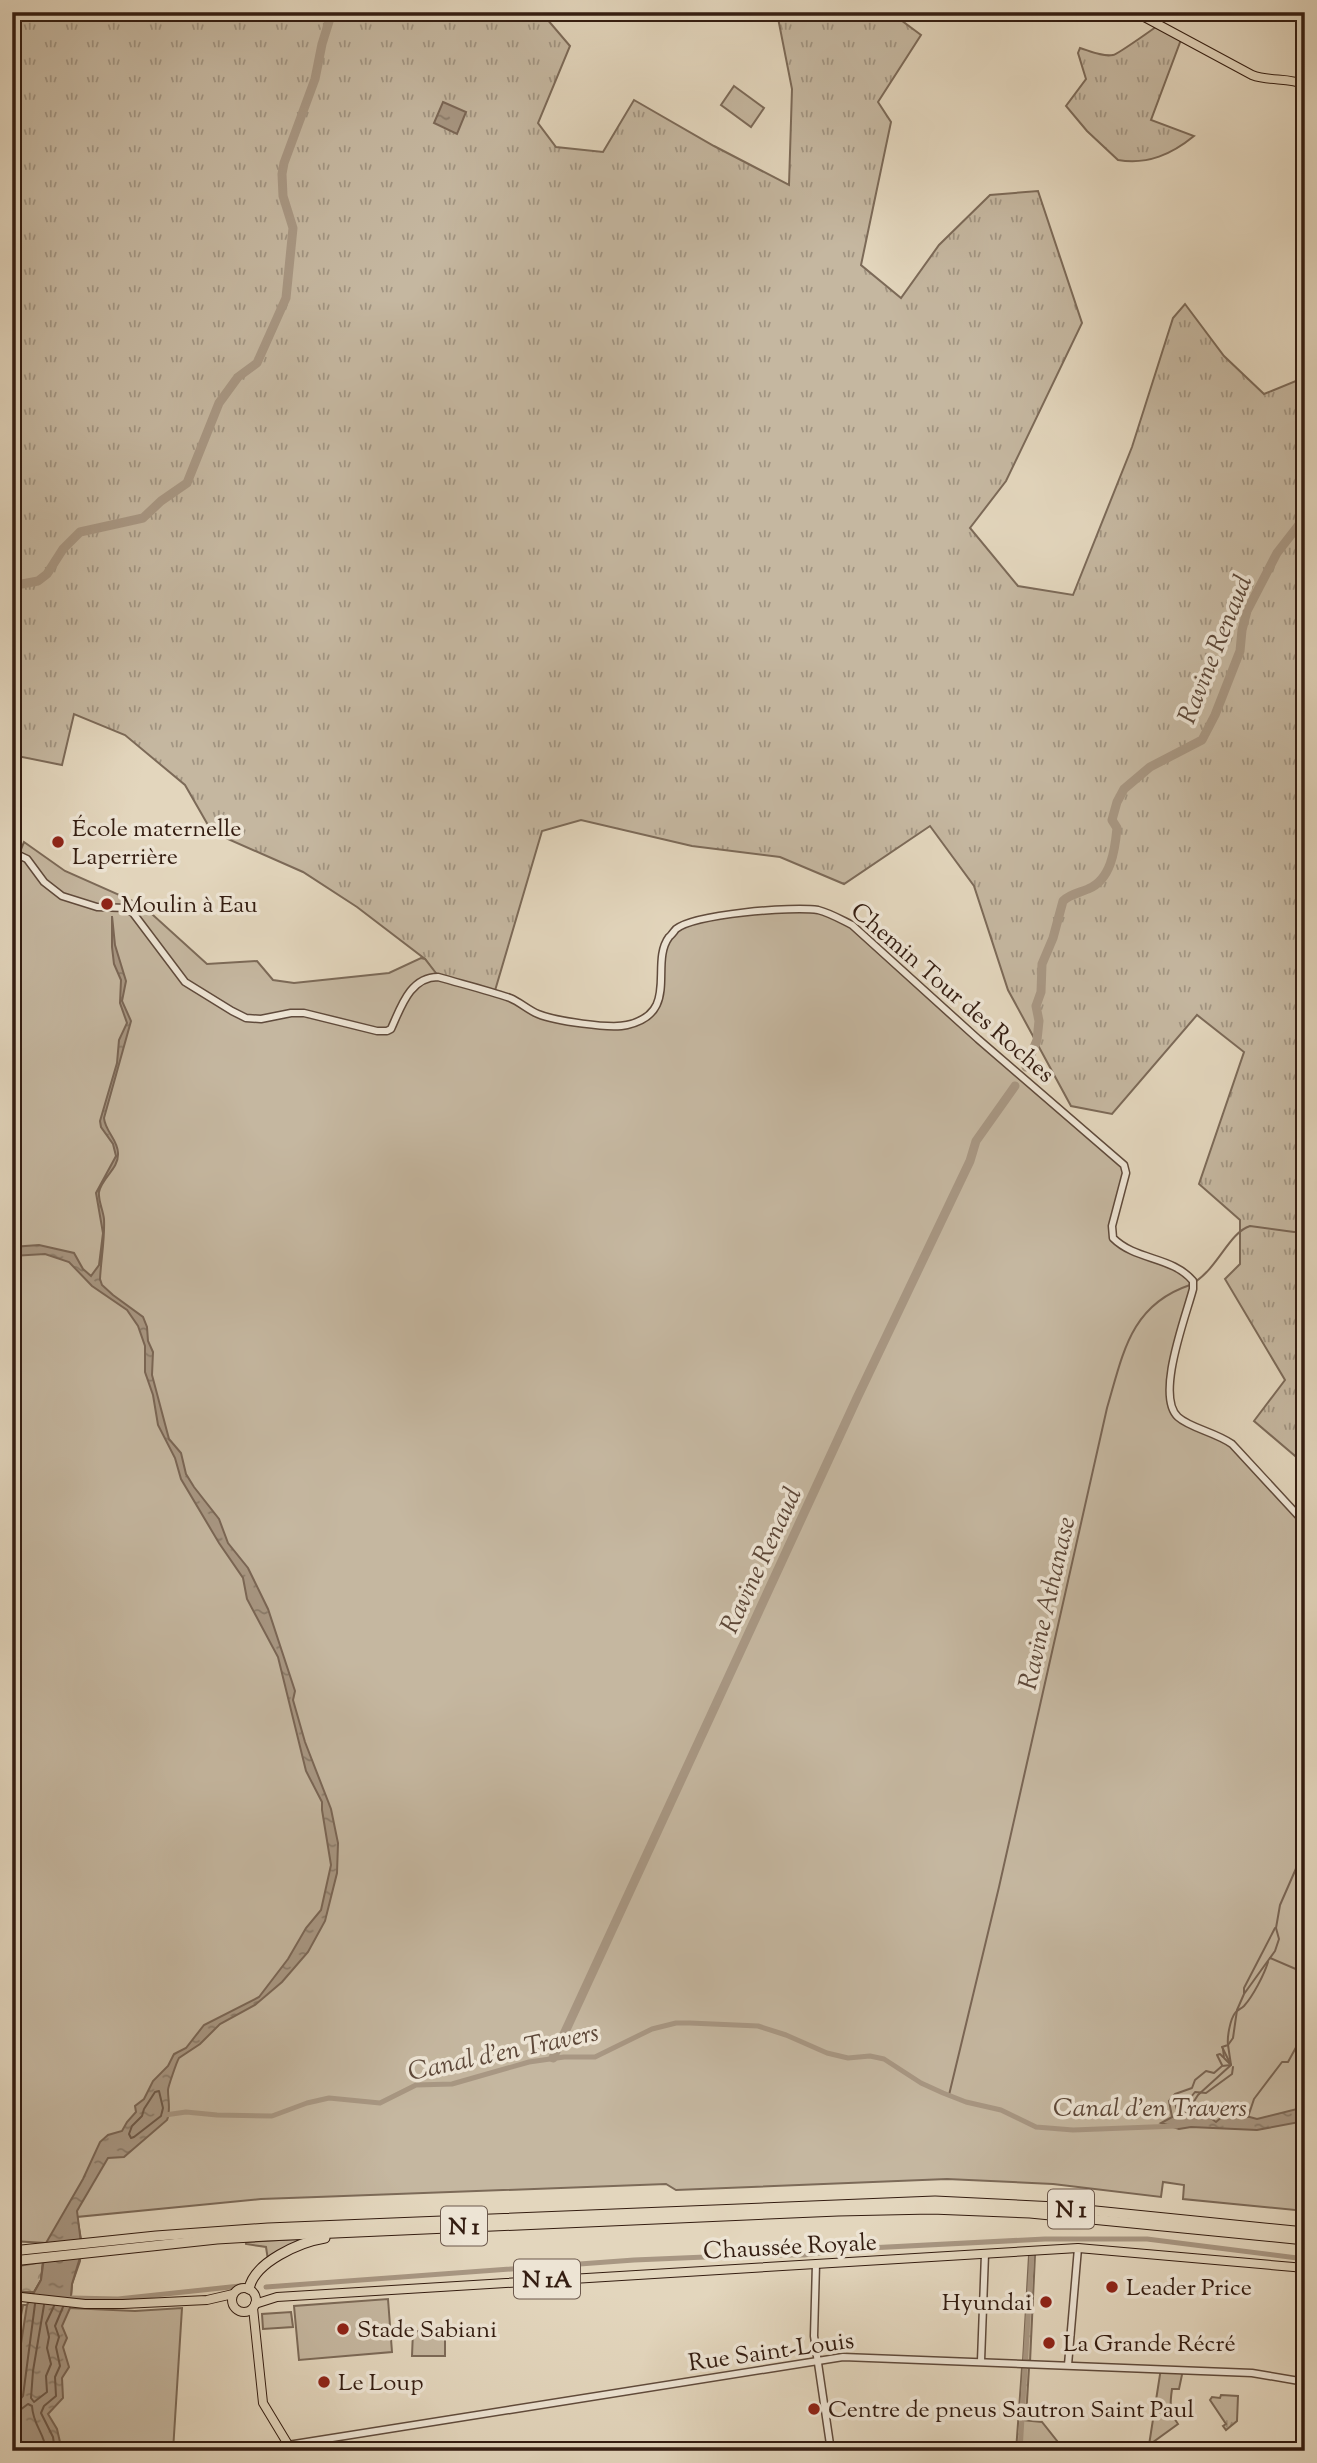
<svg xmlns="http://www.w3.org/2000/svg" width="1317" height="2463" viewBox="0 0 1317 2463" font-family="'Sorts Mill Goudy',serif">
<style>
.grass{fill:url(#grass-tufts);stroke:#7c6a58;stroke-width:2}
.forest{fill:url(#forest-crowns);stroke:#7c6a58;stroke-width:2}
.wetland{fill:url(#wetland-marsh);stroke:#7c6a58;stroke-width:2}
.green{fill:#c5b7a0;stroke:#7c6a58;stroke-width:2}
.water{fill:url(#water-ripples);stroke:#7a6655;stroke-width:2}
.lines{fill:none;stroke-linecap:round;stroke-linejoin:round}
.shore{stroke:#6e5a4a;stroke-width:2}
.stream{stroke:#7a6655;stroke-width:2}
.canal{stroke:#a89783;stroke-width:5}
.river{stroke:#a89783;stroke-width:9}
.minor-casing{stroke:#604b3c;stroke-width:9}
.major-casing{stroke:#341d11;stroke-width:10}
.highway-casing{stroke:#341d11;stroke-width:11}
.minor{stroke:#ede4d4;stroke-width:6}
.major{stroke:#e3d6bd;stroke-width:8}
.highway{stroke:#e3d6bd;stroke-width:9}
.poi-dot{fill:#8f2418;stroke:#ede4d4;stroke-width:2.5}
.labels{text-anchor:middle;stroke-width:7;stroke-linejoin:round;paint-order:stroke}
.shield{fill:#ede4d4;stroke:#6c594c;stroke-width:2}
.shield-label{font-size:23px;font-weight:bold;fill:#341d11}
.poi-label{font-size:24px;fill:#341d11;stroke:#ede4d4;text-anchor:start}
.street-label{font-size:24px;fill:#341d11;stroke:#ede4d4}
.water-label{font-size:26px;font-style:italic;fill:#5d4839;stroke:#ede4d4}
</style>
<defs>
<pattern id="grass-tufts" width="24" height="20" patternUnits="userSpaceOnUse" patternTransform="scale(1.75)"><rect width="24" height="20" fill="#c5b7a0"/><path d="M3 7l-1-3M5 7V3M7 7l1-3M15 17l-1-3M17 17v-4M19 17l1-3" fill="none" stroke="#a19481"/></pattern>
<pattern id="forest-crowns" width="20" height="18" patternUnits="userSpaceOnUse" patternTransform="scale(1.75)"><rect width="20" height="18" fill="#c5b7a0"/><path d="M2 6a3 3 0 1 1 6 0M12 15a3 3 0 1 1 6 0" fill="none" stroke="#a19481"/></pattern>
<pattern id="wetland-marsh" width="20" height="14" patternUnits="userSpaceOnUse" patternTransform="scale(1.75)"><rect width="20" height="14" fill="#c5b7a0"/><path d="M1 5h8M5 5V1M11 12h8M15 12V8" fill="none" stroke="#a19481"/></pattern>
<pattern id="water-ripples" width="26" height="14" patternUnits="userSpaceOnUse" patternTransform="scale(1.75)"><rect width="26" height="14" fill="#a89783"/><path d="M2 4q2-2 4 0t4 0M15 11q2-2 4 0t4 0" fill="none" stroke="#8a7b6a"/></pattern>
</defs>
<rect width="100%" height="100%" fill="#e3d6bd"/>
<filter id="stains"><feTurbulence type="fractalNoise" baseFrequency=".00286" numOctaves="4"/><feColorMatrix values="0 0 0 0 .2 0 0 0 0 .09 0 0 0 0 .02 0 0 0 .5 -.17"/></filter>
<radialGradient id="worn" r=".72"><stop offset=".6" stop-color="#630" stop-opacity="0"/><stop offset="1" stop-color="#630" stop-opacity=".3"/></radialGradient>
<g class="grass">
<polygon points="12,12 541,12 570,46 538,123 556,147 603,152 634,100 714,146 789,185 792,89 778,18 786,12 890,12 921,35 878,102 891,122 861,265 901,298 939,245 990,195 1038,191 1082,323 1006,481 970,528 1018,586 1073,595 1132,447 1173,318 1185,304 1224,356 1264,394 1296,381 1305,359 1305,1461 1301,1461 1254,1421 1285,1380 1225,1279 1240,1264 1240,1220 1199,1184 1244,1052 1197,1015 1112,1114 1071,1106 1008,990 974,886 930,826 844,884 780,857 692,846 581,820 542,831 494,994 438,977 425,959 357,907 303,872 212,832 185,785 125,735 74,714 62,765 12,755"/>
<path d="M1159,25L1182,37L1151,120L1194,136C1172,154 1148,165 1118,160L1087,131L1066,106L1086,79L1078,53L1080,48C1090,51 1102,57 1113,55C1117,55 1151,30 1159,25Z"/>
<polygon points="297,2239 297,2242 268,2260 266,2247 246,2244 246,2242"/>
<polygon points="1221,2395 1238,2396 1237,2421 1226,2430 1223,2426 1226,2424 1210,2400 1212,2397 1220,2398"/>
</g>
<polygon class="forest" points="43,2262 41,2280 34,2292 16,2292 12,2287 12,2267"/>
<g class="wetland">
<polygon points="1029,2255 1035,2255 1030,2362 1026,2359 1023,2361"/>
<polygon points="1022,2368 1029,2368 1024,2451 1016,2451"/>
</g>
<g class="green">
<polygon points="734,86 764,108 751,127 721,105"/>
<polygon points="24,842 65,871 142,905 207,964 257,961 273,980 294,983 389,973 421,958 425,959 439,977 513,999 541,1015 609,1027 626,1026 653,1009 662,994 664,948 676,929 689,923 759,910 816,910 852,925 1126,1169 1112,1234 1123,1247 1174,1265 1193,1281 1170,1378 1170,1398 1179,1418 1221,1436 1305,1523 1305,2211 1183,2199 1184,2185 1163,2182 1161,2197 1053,2184 947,2179 676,2190 666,2184 317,2197 261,2199 77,2217 81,2239 80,2261 72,2284 70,2308 135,2311 182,2308 173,2451 12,2451 12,2361 23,2305 27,2305 41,2280 45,2243 12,2241 12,852 19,854"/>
<polygon points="388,2299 392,2352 299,2360 294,2306"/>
<polygon points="291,2312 293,2327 263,2329 262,2314"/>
<polygon points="413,2331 445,2332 445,2356 412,2356"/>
<path d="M1161,2368L1183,2370L1179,2389H1172C1170,2403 1169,2412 1178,2424L1149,2445Z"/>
<polygon points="1022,2420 1042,2422 1065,2451 1020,2451"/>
</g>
<g class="water">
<polygon points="443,102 466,112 457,134 434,123"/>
<path d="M112,916L115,945L126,981L122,1001L131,1021L104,1118C105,1131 118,1140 118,1153C119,1169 102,1177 99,1192C98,1200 103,1210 104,1219C105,1239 101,1259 100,1279L102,1285L113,1295L143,1317L147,1327L148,1341L153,1352L152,1375L169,1439L181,1453L186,1474L194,1487L219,1519L228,1543L248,1568L268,1609L295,1691L293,1700L305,1742L331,1809L338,1843L337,1873L325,1921L308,1952L282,1982L255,2005L220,2024L200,2044L179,2058C177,2061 168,2087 168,2090C168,2101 171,2110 167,2120L124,2157L108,2158L77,2211L82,2251L72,2284L70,2308L62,2326L67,2338L63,2347L69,2367L62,2378L63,2398L48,2414L57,2429L62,2451H12L17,2369L27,2305L41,2280L46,2243L83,2179L100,2142L108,2135L122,2131L127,2122L136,2112L135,2106L144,2099L153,2081L168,2066L174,2054L186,2048L204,2025L259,1997L288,1959L306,1928L321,1910L331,1865L322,1810V1802L306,1771L278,1657L247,1599L243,1578L219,1543L181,1479L175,1458L158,1425L153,1395L145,1372V1346L138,1326L127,1310L92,1286L69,1262L45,1254L12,1256V1247L39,1245L74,1253L83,1269L91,1276L99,1265L103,1233L96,1193L116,1156L113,1144L101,1127L100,1121L117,1063L119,1040L127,1023L120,1003L121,980L114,964L112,947Z"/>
<polygon points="1305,2107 1305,2121 1257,2130 1191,2127 1179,2129 1161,2123 1172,2117 1185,2117 1185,2112 1189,2109 1189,2114 1203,2112 1216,2122 1224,2115 1235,2113 1257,2119"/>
</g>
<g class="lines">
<g class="shore">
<polygon points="159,2091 163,2108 161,2116 134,2137 131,2138 129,2134 132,2126 142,2116 144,2109 155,2092"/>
<polyline points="44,2305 33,2371 31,2398 34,2402 47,2392 46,2376 51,2364 47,2348 49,2337 46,2323 54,2306"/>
<polyline points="12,2402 19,2401 23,2396 35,2304"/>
<path d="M12,2411L20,2410L28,2404L32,2406C33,2426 45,2433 46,2451"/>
<polyline points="55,2451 53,2437 41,2413 44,2406 56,2396 55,2377 60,2366 56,2347 59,2337 55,2326 63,2307"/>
</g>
<g class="stream">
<path d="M1195,1282C1218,1267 1230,1232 1250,1226L1294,1232L1305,1231"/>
<polyline points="1270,1958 1305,1973"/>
<polyline points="1244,1993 1244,1988 1275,1928"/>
<polyline points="1223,2049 1224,2058 1229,2063"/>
<polyline points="1222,2065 1217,2055 1220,2054 1223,2057"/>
<path d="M949,2095L999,1887L1107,1408C1123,1354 1130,1305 1190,1285"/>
<polyline points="1189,2109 1198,2095 1231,2065 1228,2045 1233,2038 1237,2010 1244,1994 1275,1951 1279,1939 1276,1928 1280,1905 1305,1848"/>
<path d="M1172,2117L1169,2101L1175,2094L1192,2088L1195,2080L1206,2071L1214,2073L1222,2066L1231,2065L1222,2047L1228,2045C1227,2037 1230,2020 1235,2013C1237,2010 1241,2009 1244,2006C1253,1996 1264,1975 1268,1962"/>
<polyline points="1179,2117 1175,2103 1191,2097 1195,2092 1206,2093 1232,2074 1233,2067"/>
<polyline points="1248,2117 1254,2099 1282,2062 1288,2062 1305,2031"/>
</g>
<g class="canal">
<polyline points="165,2115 186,2112 217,2115 272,2116 307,2103 329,2098 380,2103 416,2085 452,2084 529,2062 564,2057 595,2057 652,2029 676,2023 690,2023 758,2026 786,2035 827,2053 848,2058 870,2056 884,2059 921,2083 943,2093 966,2102 1001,2110 1036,2127 1073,2130 1177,2126"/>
<polyline points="266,2287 634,2260 753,2255 804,2255 849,2249 1045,2239 1147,2239 1305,2259"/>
<polyline points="72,2298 118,2299 240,2286"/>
<polyline points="1020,2451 1032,2251"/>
</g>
<g class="river">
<polyline points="1305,415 1303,447 1305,464"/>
<polyline points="12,583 22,584 38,581 47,574 63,549 80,532 143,518 161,501 187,483 219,403 238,377 257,363 286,298 293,228 283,196 282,174 284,163 315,79 322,44 332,12"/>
<path d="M1026,1067L1037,1040L1039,1021L1036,1006L1041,992L1042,964L1053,938L1063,901C1070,894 1079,893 1088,889C1111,880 1115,850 1117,828L1112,820L1117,802L1124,789L1150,767L1202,740L1215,715L1240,651L1242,630L1247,611L1277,553L1305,517"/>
<polyline points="553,2058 857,1398 970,1161 976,1141 1015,1086"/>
</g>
<defs>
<g id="minor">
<path d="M12,852L27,859L44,882L62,896L97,907L126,908L133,913L185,982L232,1011L246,1018L261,1019L291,1013H304L377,1031H387L391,1029C401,1007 410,977 438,977C462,984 487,990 510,998C520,1002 528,1010 538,1014C555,1021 610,1029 627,1025C681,1013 649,964 669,937C670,937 675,930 676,929C695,914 793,906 818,910C830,913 840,919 852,925L978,1039L1124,1165L1126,1173L1112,1226L1113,1238C1136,1261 1172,1256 1193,1281V1289C1186,1316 1155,1396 1178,1417C1190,1428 1215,1432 1232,1444L1305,1523"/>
<polyline points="816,2264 814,2336 831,2451"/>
<polyline points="981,2361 985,2254"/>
<polyline points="1068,2365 1078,2248"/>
<polyline points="288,2445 843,2357 1252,2373 1305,2382"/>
</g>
<g id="major">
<path d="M1135,12L1252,75C1270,82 1289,77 1305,85"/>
<circle cx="244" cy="2300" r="12"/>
<polyline points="12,2296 85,2304 123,2304 207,2300 233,2294"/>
<polyline points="255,2304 277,2297 1078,2248 1305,2268"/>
<polyline points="253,2308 263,2403 292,2451"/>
</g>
<g id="highway">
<polyline points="12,2251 156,2236 268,2228 935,2201 1056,2207 1305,2232"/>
<polyline points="12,2261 217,2239 267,2236 838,2211 932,2209 1030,2213 1305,2240"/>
<path d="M249,2289C254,2262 300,2242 325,2238"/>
</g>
</defs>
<use href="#minor" class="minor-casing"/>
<use href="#major" class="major-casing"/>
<use href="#highway" class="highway-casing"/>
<use href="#minor" class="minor"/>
<use href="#major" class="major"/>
<use href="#highway" class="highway"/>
</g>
<g class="poi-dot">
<circle cx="58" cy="842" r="7"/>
<circle cx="107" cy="904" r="7"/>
<circle cx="1112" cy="2287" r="7"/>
<circle cx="1046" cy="2302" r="7"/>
<circle cx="343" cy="2329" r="7"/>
<circle cx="1049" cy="2343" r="7"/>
<circle cx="324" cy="2382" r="7"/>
<circle cx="814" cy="2409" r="7"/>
</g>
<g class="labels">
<g class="shield">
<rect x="1048" y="2189.5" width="46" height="39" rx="5"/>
<rect x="441" y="2206.5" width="46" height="39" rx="5"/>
<rect x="514" y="2259.5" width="66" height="39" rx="5"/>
</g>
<g class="shield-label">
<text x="1071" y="2217">N 1</text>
<text x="464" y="2234">N 1</text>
<text x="547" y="2287">N 1A</text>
</g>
<g class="poi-label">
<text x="72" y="836">École maternelle<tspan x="72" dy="28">Laperrière</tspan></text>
<text x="121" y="912">Moulin à Eau</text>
<text x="1126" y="2295">Leader Price</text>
<text x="1032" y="2310" text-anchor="end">Hyundai</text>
<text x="357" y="2337">Stade Sabiani</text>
<text x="1063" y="2351">La Grande Récré</text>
<text x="338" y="2390">Le Loup</text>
<text x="828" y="2417">Centre de pneus Sautron Saint Paul</text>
</g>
<g class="street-label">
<text transform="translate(953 992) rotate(41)" y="8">Chemin Tour des Roches</text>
<text transform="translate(790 2246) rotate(-3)" y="8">Chaussée Royale</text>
<text transform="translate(771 2351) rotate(-8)" y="8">Rue Saint-Louis</text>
</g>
<g class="water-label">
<text transform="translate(1214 649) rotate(-68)" y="9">Ravine Renaud</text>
<text transform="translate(760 1560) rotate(-65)" y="9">Ravine Renaud</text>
<text transform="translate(1046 1603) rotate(-77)" y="9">Ravine Athanase</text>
<text transform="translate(503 2051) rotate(-12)" y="9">Canal d'en Travers</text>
<text x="1150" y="2116">Canal d'en Travers</text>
</g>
</g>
<rect width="1317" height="2463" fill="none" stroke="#e3d6bd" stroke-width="42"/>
<rect x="14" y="14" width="1289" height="2435" fill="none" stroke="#341d11" stroke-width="3.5"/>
<rect x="21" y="21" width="1275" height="2421" fill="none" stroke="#341d11" stroke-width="2"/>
<rect width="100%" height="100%" filter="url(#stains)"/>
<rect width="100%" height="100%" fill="url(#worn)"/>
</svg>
